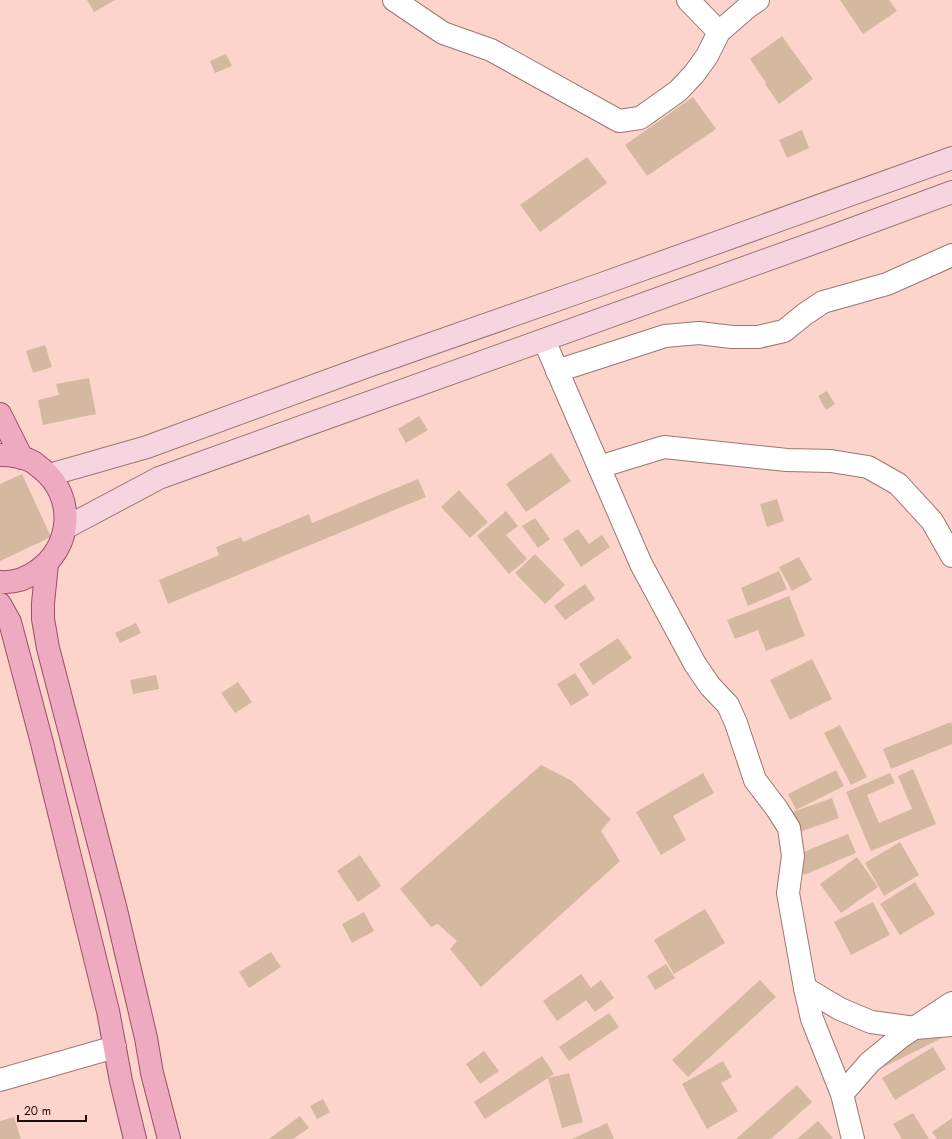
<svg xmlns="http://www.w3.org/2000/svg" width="952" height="1139" viewBox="0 0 952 1139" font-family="Jost,sans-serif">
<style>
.building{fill:#d4b9a0}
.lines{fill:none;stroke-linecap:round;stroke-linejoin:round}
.minor-casing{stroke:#9a776f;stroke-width:24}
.secondary-casing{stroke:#9a776f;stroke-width:24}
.primary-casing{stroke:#9c4e65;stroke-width:24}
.minor{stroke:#fff;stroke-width:22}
.secondary{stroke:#f6d4e0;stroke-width:22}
.primary{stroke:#eeaac0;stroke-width:22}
</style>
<rect width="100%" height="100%" fill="#fcd4cb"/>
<g class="building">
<polygon points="87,0 115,0 94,12"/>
<polygon points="840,0 889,0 897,11 863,34"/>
<polygon points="782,36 813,79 779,104 765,84 766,83 750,59"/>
<polygon points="226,54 232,66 215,73 210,61"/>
<polygon points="693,97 716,129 647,176 625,145"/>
<polygon points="802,130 809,148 787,158 779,140"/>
<polygon points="587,157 607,183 540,232 520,205"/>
<polygon points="45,345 52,367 33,373 26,351"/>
<polygon points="89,378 96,414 43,425 38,400 59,395 56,384"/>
<polygon points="827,391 835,404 826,410 818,396"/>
<polygon points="419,416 428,430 406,443 398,429"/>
<polygon points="551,453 571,481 526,512 506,484"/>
<polygon points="22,474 51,537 0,561 0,484"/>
<polygon points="418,479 426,497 168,604 159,580 219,555 216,547 241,537 243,542 309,514 312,523"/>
<polygon points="459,490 488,522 470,538 441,507"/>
<polygon points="777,499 784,521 767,527 760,504"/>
<polygon points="506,511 518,526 506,535 527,559 509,574 477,536"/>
<polygon points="535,518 550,539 538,548 522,526"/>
<polygon points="578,529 589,544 602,535 610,547 581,567 563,539"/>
<polygon points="535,554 565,585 545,604 515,573"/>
<polygon points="799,557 812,580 792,591 779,567"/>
<polygon points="779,571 787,589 748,606 741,588"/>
<polygon points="585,584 595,599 565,620 554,606"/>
<polygon points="789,596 805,636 766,651 758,630 735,639 727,620"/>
<polygon points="136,623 141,633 120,643 115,633"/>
<polygon points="618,638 632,658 593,685 579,664"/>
<polygon points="812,659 832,699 790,720 770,680"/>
<polygon points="575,673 589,695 571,706 557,684"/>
<polygon points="156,675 159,689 133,694 130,680"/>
<polygon points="238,682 252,702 235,713 221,693"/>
<polygon points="951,722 952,725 952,744 891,769 883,749"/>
<polygon points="840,725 867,777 851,785 824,733"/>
<polygon points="541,765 572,781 611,819 601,831 620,861 481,987 450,949 457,941 438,924 431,927 400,889"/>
<polygon points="913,769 936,824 871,851 846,792 890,773 895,783 867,795 879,823 912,809 898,776"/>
<polygon points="836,770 844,786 796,810 788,794"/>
<polygon points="703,773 714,793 673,816 686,840 661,855 636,812"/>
<polygon points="832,798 839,818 783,838 776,818"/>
<polygon points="848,834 856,853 804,875 796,855"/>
<polygon points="900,842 919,875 884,896 865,863"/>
<polygon points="360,855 381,886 358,902 337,871"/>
<polygon points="857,857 878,887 841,913 820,884"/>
<polygon points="915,882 935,914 900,935 880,904"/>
<polygon points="873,902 890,935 851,955 834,922"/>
<polygon points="705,909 725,943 674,974 654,940"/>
<polygon points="364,912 374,931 352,943 342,924"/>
<polygon points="271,952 281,967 249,988 239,972"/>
<polygon points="666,964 675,978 655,990 647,976"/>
<polygon points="581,974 591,988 601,980 614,998 595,1012 586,1000 557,1021 543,1001"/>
<polygon points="760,980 776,997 688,1077 672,1060"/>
<polygon points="609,1013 619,1027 569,1061 559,1047"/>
<polygon points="943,1014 952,1033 874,1072"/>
<polygon points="933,1047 946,1069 895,1100 882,1078"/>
<polygon points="484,1051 499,1071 480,1084 466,1064"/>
<polygon points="542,1056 554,1074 485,1119 474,1102"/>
<polygon points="723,1061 732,1077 721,1083 738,1111 707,1129 682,1084"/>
<polygon points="569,1073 583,1122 562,1128 548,1078"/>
<polygon points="797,1085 812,1102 771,1139 736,1139"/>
<polygon points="323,1099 330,1112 317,1119 310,1106"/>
<polygon points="913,1113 929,1139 902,1139 893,1124"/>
<polygon points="300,1116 309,1128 293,1139 269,1139"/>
<polygon points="14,1117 21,1139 0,1139 0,1121"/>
<polygon points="952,1118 952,1139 937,1139 932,1132"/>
<polygon points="818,1121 833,1138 831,1139 797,1139"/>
<polygon points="607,1123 614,1139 572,1139"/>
</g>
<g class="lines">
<defs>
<g id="minor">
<polyline points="394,0 443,33 491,50 619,121 640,118 678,91 694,74 707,56 719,32 749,6 758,0"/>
<polyline points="688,0 719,32"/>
<polyline points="544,340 641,564 695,664 710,686 728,705 736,723 755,780 777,809 789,828 793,856 788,893 805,988 812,1019 842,1094 853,1139"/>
<polyline points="557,371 665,336 699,333 732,337 758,337 784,331 805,314 823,302 887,284 952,255"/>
<polyline points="599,467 664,447 787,460 831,461 868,467 898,484 932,521 952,556"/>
<polyline points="805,988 840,1009 871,1022 915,1028 952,1025"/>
<polyline points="0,1080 115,1047"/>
<polyline points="842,1094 870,1062 902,1036 952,1003"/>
</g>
<g id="secondary">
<polyline points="49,475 147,447 368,366 599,285 952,158"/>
<polyline points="65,528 159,478 833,236 952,192"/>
</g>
<g id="primary">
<polyline points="0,414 22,458"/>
<path d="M0,455C11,455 22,456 33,462C36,464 39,467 42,469C76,497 72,547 37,571C26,579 13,583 0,582"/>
<polyline points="47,564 43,603 43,619 48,648 116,910 146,1038 152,1073 169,1139"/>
<polyline points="0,604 10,622 41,739 108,1011 121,1081 135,1139"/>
</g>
</defs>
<use href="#minor" class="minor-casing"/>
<use href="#secondary" class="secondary-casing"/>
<use href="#primary" class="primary-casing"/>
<use href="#minor" class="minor"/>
<use href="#secondary" class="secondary"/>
<use href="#primary" class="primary"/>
</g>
<path d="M18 1115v6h68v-6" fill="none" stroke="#190c09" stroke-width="2"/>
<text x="24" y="1115" font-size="12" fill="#190c09" stroke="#fcd4cb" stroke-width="3" paint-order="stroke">20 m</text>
</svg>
